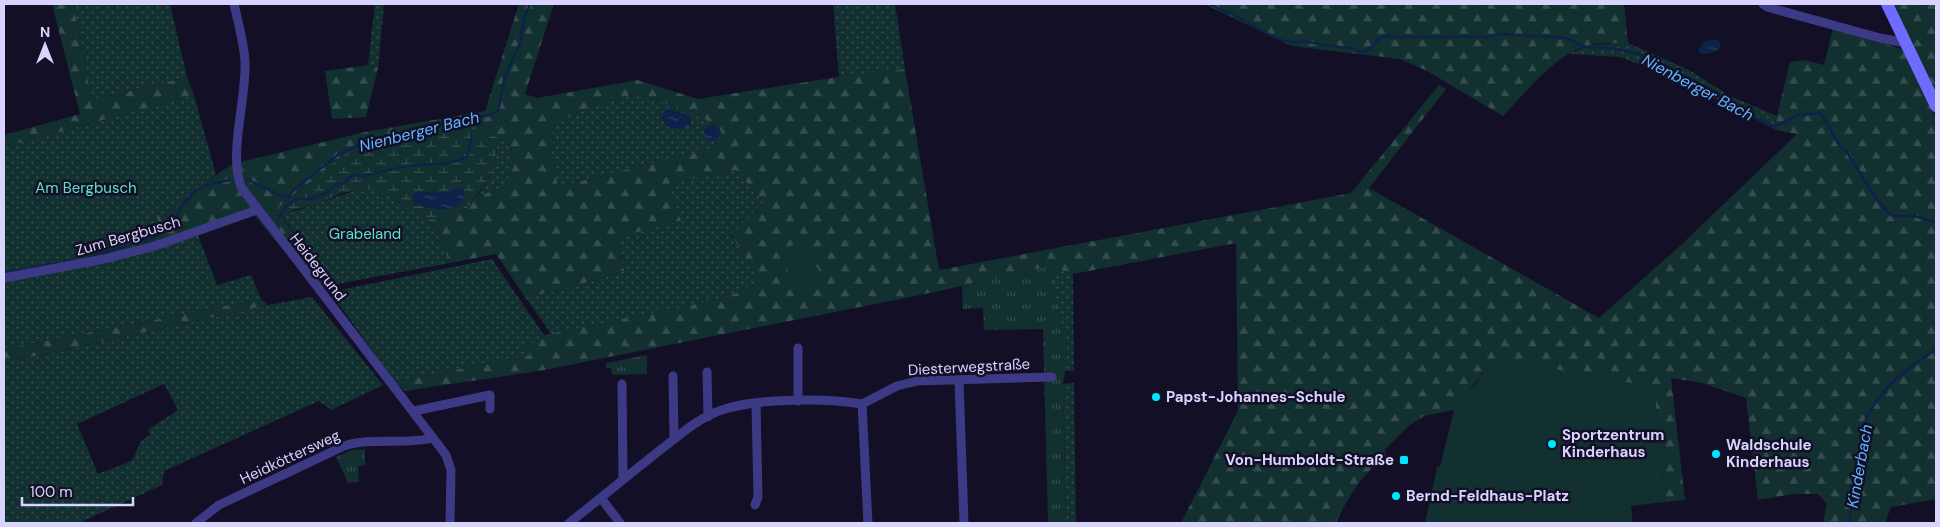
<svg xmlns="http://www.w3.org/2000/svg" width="1940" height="527" viewBox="0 0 1940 527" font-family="'DM Sans',sans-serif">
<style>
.grass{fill:url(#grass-dots);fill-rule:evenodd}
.forest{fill:url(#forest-firs);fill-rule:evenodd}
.wetland{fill:url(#wetland-marsh)}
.park{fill:url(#park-tufts)}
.pitch{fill:#12302f}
.water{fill:url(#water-ripples)}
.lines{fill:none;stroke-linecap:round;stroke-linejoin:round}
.stream{stroke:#0c2248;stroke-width:2.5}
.street{stroke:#3d3a85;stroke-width:9}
.secondary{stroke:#6f6bff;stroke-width:12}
.poi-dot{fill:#00e5ff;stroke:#130f26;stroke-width:2}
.labels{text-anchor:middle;stroke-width:5;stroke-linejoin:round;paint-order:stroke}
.park-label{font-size:15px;fill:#5fe0c0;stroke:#130f26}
.street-label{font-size:15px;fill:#d9d4ff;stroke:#130f26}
.poi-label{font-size:15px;font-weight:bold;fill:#d9d4ff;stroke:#130f26;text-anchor:start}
.water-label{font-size:16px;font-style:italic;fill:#62b6ff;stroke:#130f26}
</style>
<defs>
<pattern id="grass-dots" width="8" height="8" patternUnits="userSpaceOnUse" patternTransform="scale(1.25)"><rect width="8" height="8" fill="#12302f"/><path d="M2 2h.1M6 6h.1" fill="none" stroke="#344d4e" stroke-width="1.8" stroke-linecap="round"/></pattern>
<pattern id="forest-firs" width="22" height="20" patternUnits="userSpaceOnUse" patternTransform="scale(1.25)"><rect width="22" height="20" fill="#12302f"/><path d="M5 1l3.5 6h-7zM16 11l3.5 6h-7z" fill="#344d4e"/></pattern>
<pattern id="wetland-marsh" width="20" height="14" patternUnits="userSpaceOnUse" patternTransform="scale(1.25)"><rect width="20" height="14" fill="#12302f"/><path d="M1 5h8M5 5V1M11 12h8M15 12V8" fill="none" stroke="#344d4e"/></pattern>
<pattern id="park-tufts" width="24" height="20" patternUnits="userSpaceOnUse" patternTransform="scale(1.25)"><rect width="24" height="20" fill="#12302f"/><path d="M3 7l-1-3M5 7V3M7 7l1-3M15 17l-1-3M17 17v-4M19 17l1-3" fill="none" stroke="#344d4e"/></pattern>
<pattern id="water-ripples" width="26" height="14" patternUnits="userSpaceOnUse" patternTransform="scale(1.25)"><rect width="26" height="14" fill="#0c2248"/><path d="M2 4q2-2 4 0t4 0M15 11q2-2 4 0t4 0" fill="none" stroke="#2f4163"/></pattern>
</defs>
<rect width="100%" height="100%" fill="#130f26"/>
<g class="grass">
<polygon points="73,4 170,4 187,77 92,100"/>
<polygon points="375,4 384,4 378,68 368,65"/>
<polygon points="833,4 895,4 905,69 839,77"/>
<polygon points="1628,43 1689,70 1730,96 1777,116 1776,130 1675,78 1620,57 1569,54 1588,45"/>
<path d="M634,94C664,103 701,110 723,133L722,146L558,187L552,153L553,126L588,107Z"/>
<polygon points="194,95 216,175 185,197 176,210 158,215 160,229 101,247 94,258 4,275 4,147"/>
<polygon points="498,138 511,146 513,168 505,187 477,197 494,169"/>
<polygon points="736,170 764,202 731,235 760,282 726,298 552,335 525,297 558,291 624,271 618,237 668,184"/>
<path d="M364,189L378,190L427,219L436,229L450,263L332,285L282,216C293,211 302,209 313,205C332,199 343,193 364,189Z"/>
<polygon points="198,235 217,285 251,275 261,299 4,349 4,280"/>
<polygon points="492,259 544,335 527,347 530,355 395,382 330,292"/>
<polygon points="1056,268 1073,274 1074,371 1064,371 1067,360 1066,327 1059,321 1056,300"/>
<path d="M312,297L383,385L331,410L319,401L164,471L162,485L79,523H4V358L18,360L268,305ZM164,384L178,410L148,430L150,435L141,441L132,461L98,474L77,424Z"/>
<polygon points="1074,383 1076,523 1066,523 1063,384"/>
</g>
<g class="forest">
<polygon points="52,4 73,4 92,100 187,77 194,95 4,147 4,135 80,114"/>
<path d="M519,4H554L525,94L537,98L637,80L698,99L850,75L905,69L939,270L1351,193L1439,85L1446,89L1369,188L1599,318L1681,245L1797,134L1776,130L1777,116L1790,62L1804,60L1824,65L1833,28L1905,50L1936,118V499L1891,507L1885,523H1823L1827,504L1818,494H1793L1758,500L1746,398L1702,383L1671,378L1685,500L1665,502L1654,387L1483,372C1474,387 1462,395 1454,410L1424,416L1410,425L1385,449L1386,455C1363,474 1348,496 1336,523H1181L1238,411L1236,243L1073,274L1056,268H1040L935,292L544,370L405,391L395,382L530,355L526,347L544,335L726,298L759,282L731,234L764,202L736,170L668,184L681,221L618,237L624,271L558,291L525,297L496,254L450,263L436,229L427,219L440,220L467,208L476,197L505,187L513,168L511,146L481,130L466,128L368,144L299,190L279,207L282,217L332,285L316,290L255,216L249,211L160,242L94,258L101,247L159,229L157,215L176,210L185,197L232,164L365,132L485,111ZM634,94C664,103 701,110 723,133L721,146L558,187L552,153L553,126L588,107Z"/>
<path d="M1204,4H1624L1628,43C1615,44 1601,42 1589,45C1558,52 1525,93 1503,116L1427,71L1400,59L1292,46Z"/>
<polygon points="1892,4 1936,4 1936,94"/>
<polygon points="368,65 378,68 366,117 332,119 325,71"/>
<polygon points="261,299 268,305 17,360 4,358 4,349"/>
</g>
<polygon class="wetland" points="466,128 482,130 498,138 494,169 476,197 467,208 440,220 427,219 378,190 364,189 342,193 314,205 294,210 282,216 279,207 342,156 368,144"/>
<g class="park">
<polygon points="1040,268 1056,268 1056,300 1059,321 1066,326 1067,360 1063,384 1066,523 1048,523 1043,329 984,330 983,308 963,309 962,286"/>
<polygon points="647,355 647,374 612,375 611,368 606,368 606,363"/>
<polygon points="365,449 365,465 358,466 359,482 348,483 336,457 352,450"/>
</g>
<g class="pitch">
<polygon points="800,241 827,283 805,297 778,254"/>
<polygon points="1493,358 1654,387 1665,502 1631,506 1633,523 1425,523 1437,467 1440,467 1454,410 1460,398 1475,385"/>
</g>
<g class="water">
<path d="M1715,39L1719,41L1721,45C1717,53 1710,54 1701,54L1698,50L1704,42Z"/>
<path d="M668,109L683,113L691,118V126C680,132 659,128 662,113Z"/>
<circle cx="712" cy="133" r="8"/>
<path d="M457,188H461C465,191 466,194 464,199C457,215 427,208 415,204L411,198L414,193C431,188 438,198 457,188Z"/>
</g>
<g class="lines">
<g class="stream">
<path d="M1211,4C1217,9 1225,11 1232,14C1249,22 1283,48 1302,41C1318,43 1337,48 1353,48C1372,64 1373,29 1395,37H1488L1501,34L1566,38L1586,47L1613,48L1642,55L1676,71L1712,90L1727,103L1746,111L1762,122L1774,127L1799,115L1821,113L1840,147L1847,152L1873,194L1889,214L1894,216H1914L1936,222"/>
<path d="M247,179C259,186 271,190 284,197L289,196L296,188L339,154L371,140L489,115L498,111L505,77L520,43L524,18L530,4"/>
<polyline points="278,219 288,204 297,199 309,199 321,195 329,191 336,185 344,183 350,177 356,175 364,176 406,166 449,163 467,157 472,136"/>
<polyline points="87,258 153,238 170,226 181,208 193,193 205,186 229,180"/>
<polyline points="64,261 77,260"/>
<polyline points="4,273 57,263"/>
<path d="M1849,523L1866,419C1882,386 1907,369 1936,349"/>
</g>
<g class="street">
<path d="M234,4C238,23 246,49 245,68C245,104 229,154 241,187L446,455L451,470L450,523"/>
<polyline points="1763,4 1767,7 1880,38 1906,43"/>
<polyline points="4,278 104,259 155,246 257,210"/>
<polyline points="798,348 798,401"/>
<polyline points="707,372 708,417"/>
<polyline points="673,376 674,439"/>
<polyline points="959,380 964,523"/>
<polyline points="622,384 623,479"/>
<polyline points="414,411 490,395 490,409"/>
<polyline points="601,498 620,523"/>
<polyline points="755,505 758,497 756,404"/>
<path d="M196,523L219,505L344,446C372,437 404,445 433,438"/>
<path d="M569,523C601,498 632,472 664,447C682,433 700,417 722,410C757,398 825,398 862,404"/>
<polyline points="868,523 862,404 897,386 917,381 1052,377"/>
</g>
<polyline class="secondary" points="1887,4 1936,106"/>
</g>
<g class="poi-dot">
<circle cx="1156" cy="397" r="5"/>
<circle cx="1552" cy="444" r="5"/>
<circle cx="1716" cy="454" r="5"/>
<rect x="1399" y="455" width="10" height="10" rx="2.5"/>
<circle cx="1396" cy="496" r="5"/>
</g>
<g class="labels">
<g class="park-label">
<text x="86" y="193">Am Bergbusch</text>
<text x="365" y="239">Grabeland</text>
</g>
<g class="street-label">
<text transform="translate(128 236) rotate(-16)" y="5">Zum Bergbusch</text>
<text transform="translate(318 267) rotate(52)" y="5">Heidegrund</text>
<text transform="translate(969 367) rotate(-3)" y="5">Diesterwegstraße</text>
<text transform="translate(290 457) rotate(-25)" y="5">Heidköttersweg</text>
</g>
<g class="poi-label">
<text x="1166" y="402">Papst-Johannes-Schule</text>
<text x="1562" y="440">Sportzentrum<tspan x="1562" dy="17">Kinderhaus</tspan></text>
<text x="1726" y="450">Waldschule<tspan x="1726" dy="17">Kinderhaus</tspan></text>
<text x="1394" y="465" text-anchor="end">Von-Humboldt-Straße</text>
<text x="1406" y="501">Bernd-Feldhaus-Platz</text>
</g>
<g class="water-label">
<text transform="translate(1698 87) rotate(28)" y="6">Nienberger Bach</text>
<text transform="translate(419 131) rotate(-14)" y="6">Nienberger Bach</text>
<text transform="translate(1859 466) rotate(-80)" y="6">Kinderbach</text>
</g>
</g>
<rect width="1940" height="527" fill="none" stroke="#d9d4ff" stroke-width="10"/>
<g transform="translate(45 45)" stroke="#130f26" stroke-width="4" paint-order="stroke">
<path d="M0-4L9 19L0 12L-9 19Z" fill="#d9d4ff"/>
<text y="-8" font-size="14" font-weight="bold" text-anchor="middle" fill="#d9d4ff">N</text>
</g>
<path d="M22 497v8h111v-8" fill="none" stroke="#d9d4ff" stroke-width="2.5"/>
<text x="30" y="497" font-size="15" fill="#d9d4ff" stroke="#130f26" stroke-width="4" paint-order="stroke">100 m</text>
</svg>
